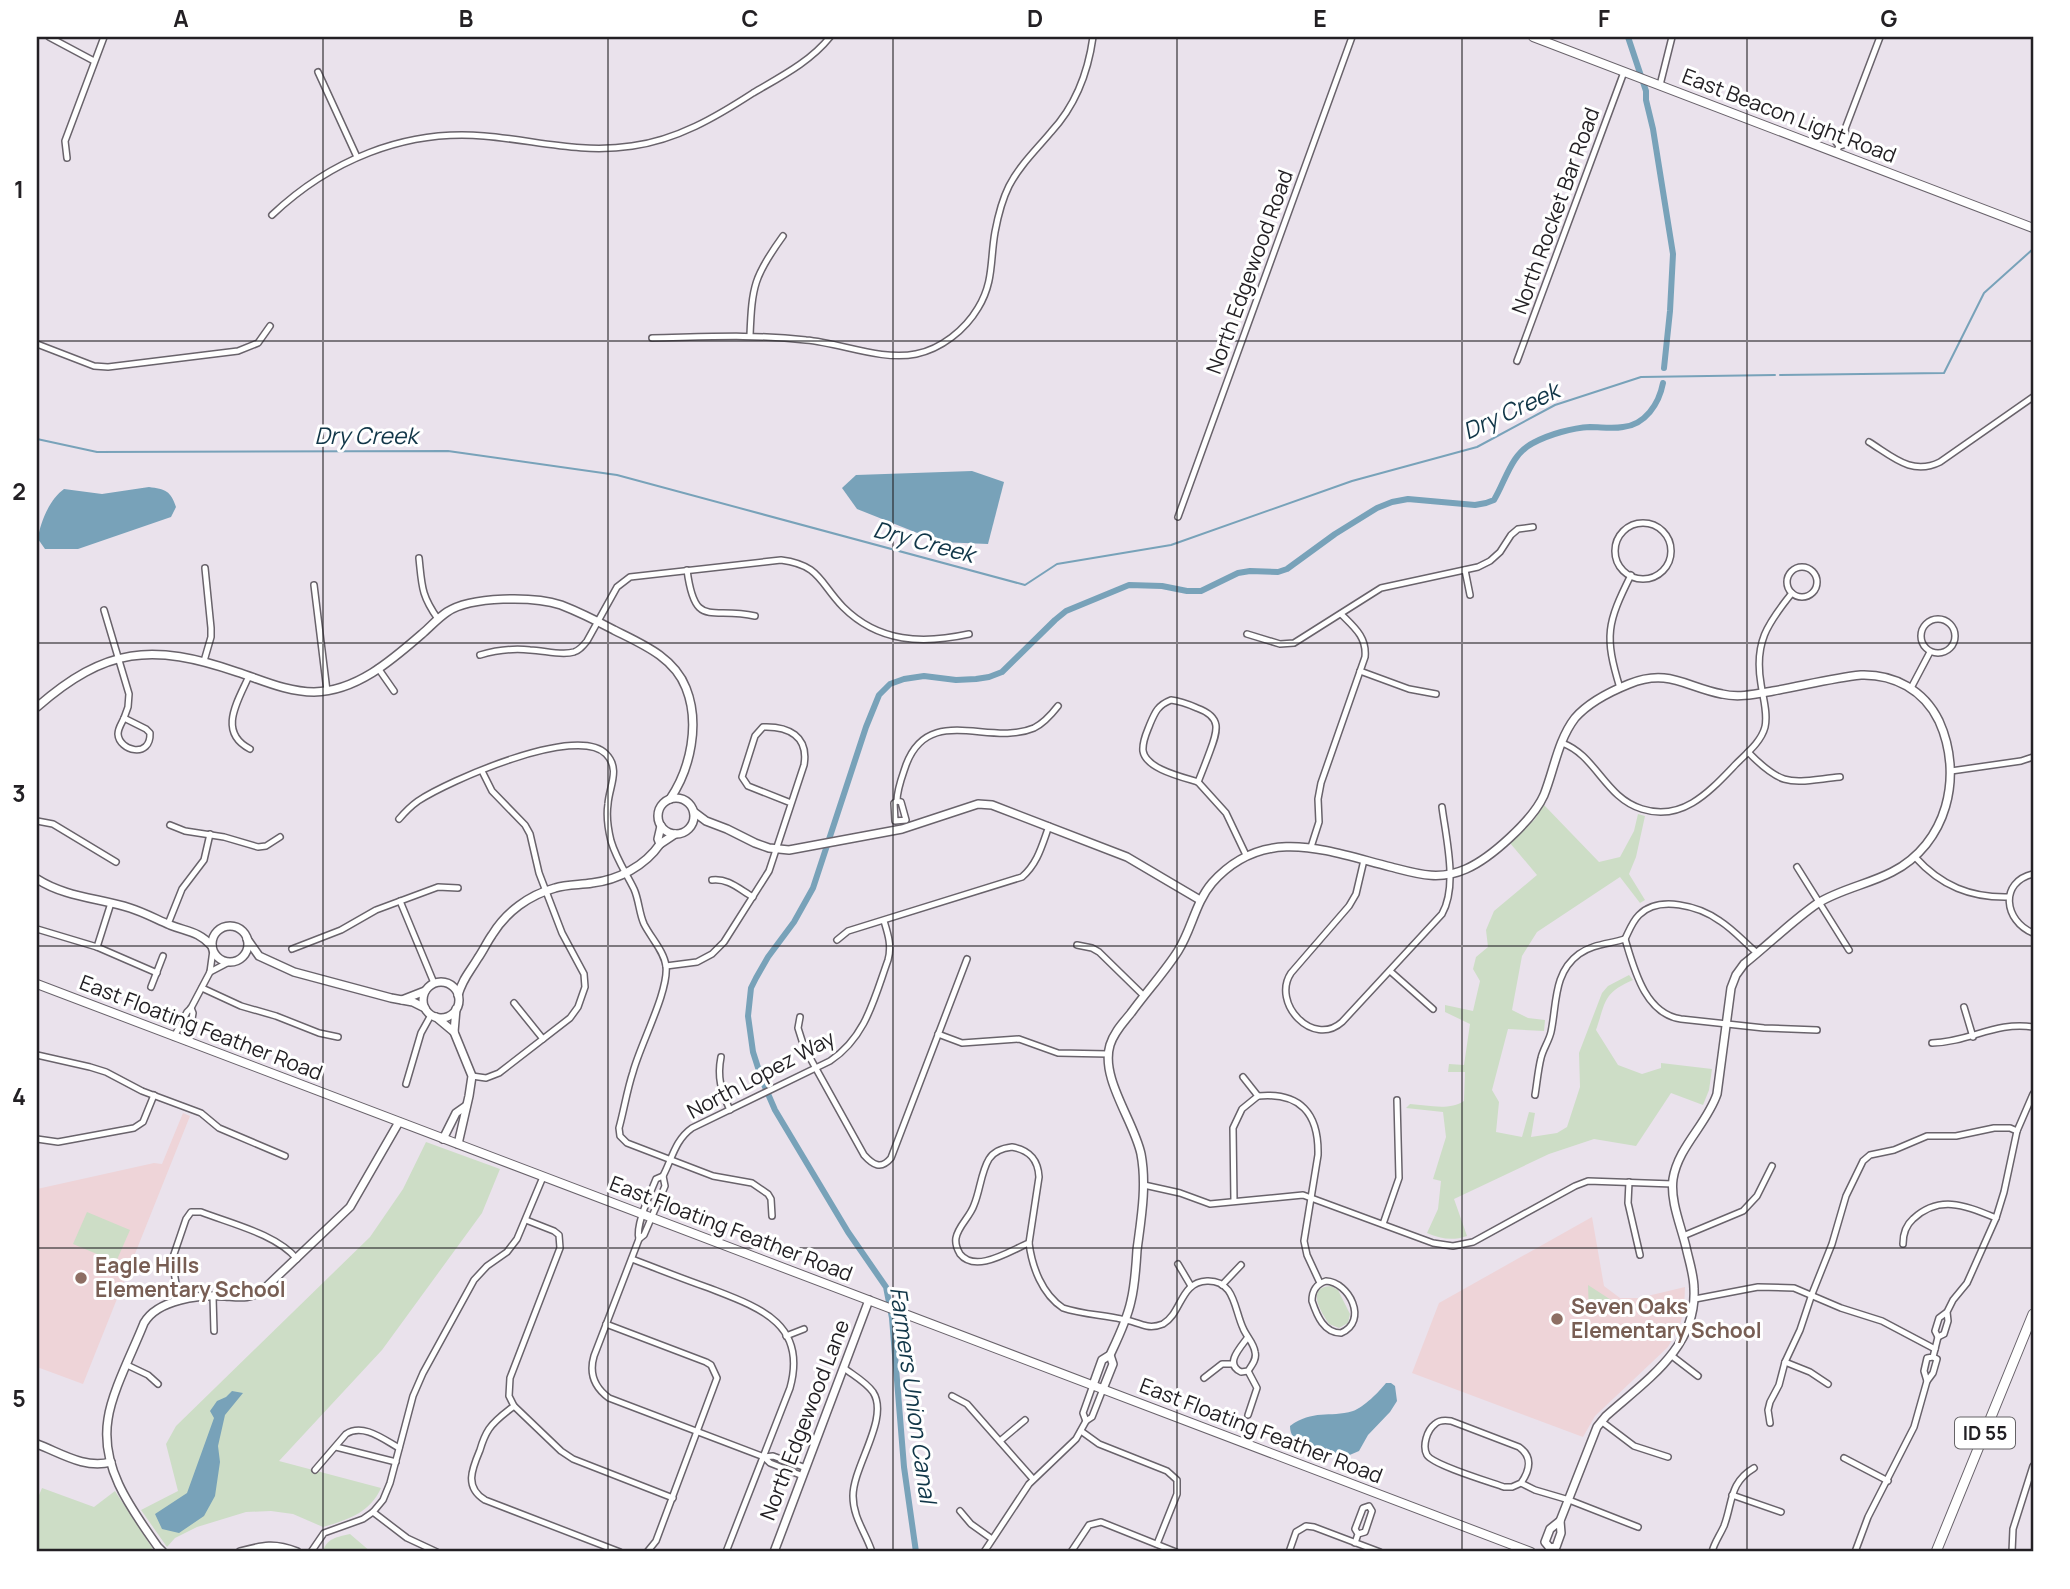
<svg xmlns="http://www.w3.org/2000/svg" width="2070" height="1589" viewBox="0 0 2070 1589" font-family="Manrope,sans-serif">
<style>
.education{fill:#eed4d8}
.green{fill:#cdddc6}
.water{fill:#78a2b9}
.lines{fill:none;stroke-linecap:round;stroke-linejoin:round}
.stream{stroke:#78a2b9;stroke-width:2}
.canal{stroke:#78a2b9;stroke-width:6}
.minor-casing{stroke:#69636b;stroke-width:8}
.tertiary-casing{stroke:#69636b;stroke-width:10}
.secondary-casing{stroke:#69636b;stroke-width:10}
.trunk-casing{stroke:#69636b;stroke-width:11}
.minor{stroke:#fff;stroke-width:5}
.tertiary{stroke:#fff;stroke-width:7}
.secondary{stroke:#fff;stroke-width:8}
.trunk{stroke:#fff;stroke-width:9}
.grid{fill:none;stroke:#232024;stroke-width:2;stroke-opacity:0.55}
.education-dot{fill:#8d6e63;stroke:#fff;stroke-width:2.5}
.labels{text-anchor:middle;stroke-width:6;stroke-linejoin:round;paint-order:stroke}
.shield{fill:#fff;stroke:#656366;stroke-width:2}
.shield-label{font-size:19px;font-weight:bold;fill:#232024}
.street-label{font-size:21px;fill:#232024;stroke:#fff}
.education-label{font-size:21px;font-weight:bold;fill:#785e54;stroke:#fff;text-anchor:start}
.water-label{font-size:23px;font-style:italic;fill:#113648;stroke:#fff}
.neatline{fill:none;stroke:#232024;stroke-width:2.5}
.grid-label{font-size:23px;text-anchor:middle;font-weight:bold;fill:#232024}
</style>
<rect width="100%" height="100%" fill="#eae2ec"/>
<g class="education">
<polygon points="183,1113 190,1116 83,1384 37,1367 37,1189 154,1163 162,1164"/>
<polygon points="1592,1217 1604,1286 1620,1298 1639,1298 1685,1287 1684,1311 1679,1328 1668,1347 1595,1416 1583,1437 1412,1373 1439,1303"/>
</g>
<g class="green">
<path d="M1544,805L1599,862L1620,857L1634,831L1638,814L1645,816L1636,857L1629,874L1645,900L1640,903L1620,877L1537,932L1522,956L1512,1010L1528,1018L1545,1020L1544,1031L1508,1029L1492,1090L1499,1102L1496,1132L1522,1137L1529,1112L1535,1113L1531,1137L1557,1133L1567,1127L1580,1087L1579,1053L1602,993L1608,986L1629,975L1633,980C1603,993 1606,1001 1596,1030L1618,1065L1642,1074L1661,1068V1063L1712,1069L1709,1090L1703,1105L1671,1093L1636,1146L1594,1139L1549,1154L1454,1199L1467,1236C1453,1241 1441,1239 1427,1233L1438,1209L1441,1181L1433,1179L1446,1137L1443,1112L1406,1108L1410,1104C1427,1105 1449,1111 1464,1101L1465,1072H1448L1449,1064L1464,1065L1470,1024L1445,1012V1005L1473,1011L1480,981L1473,969L1476,957L1488,947L1486,930L1494,911L1537,875L1510,843L1534,820Z"/>
<path d="M426,1142L500,1169L482,1213L382,1350L279,1461L381,1488C370,1513 347,1520 323,1527L293,1514L271,1511L246,1512L197,1527L175,1538L167,1547L141,1510L178,1491L166,1444L176,1426L370,1237L403,1189Z"/>
<polygon points="87,1212 130,1230 116,1262 73,1244"/>
<polygon points="1588,1285 1625,1309 1624,1313 1589,1314"/>
<path d="M1331,1286L1338,1290L1350,1314L1348,1323L1339,1328L1329,1324C1321,1312 1305,1287 1331,1286Z"/>
<polygon points="42,1488 94,1507 115,1491 155,1552 37,1552 37,1500"/>
<path d="M350,1534L371,1552H323C326,1538 338,1537 350,1534Z"/>
</g>
<g class="water">
<polygon points="972,471 1004,482 988,544 940,542 857,509 842,488 856,475"/>
<path d="M149,487C165,489 171,491 176,507L171,517L78,549H45L38,539C40,522 50,499 64,489L102,494Z"/>
<path d="M1386,1383H1391L1395,1386L1397,1401L1390,1412L1368,1435L1359,1451L1345,1457C1338,1454 1331,1450 1324,1448C1310,1444 1290,1445 1290,1426C1313,1409 1329,1418 1353,1411C1364,1407 1379,1392 1386,1383Z"/>
<polygon points="232,1391 243,1393 225,1415 218,1446 220,1462 215,1496 204,1516 179,1533 162,1529 155,1514 187,1493 214,1418 210,1411 217,1401 226,1397"/>
</g>
<g class="lines">
<g class="stream">
<polyline points="1780,375 1944,373 1984,293 2033,249"/>
<polyline points="37,439 97,452 448,451 617,475 1025,585 1057,564 1171,545 1352,481 1477,447 1555,405 1641,377 1775,375"/>
</g>
<g class="canal">
<polyline points="1628,37 1646,91 1646,100 1653,129 1673,254 1670,311 1664,368"/>
<path d="M916,1552L904,1467L892,1318L886,1287L848,1232L775,1110L762,1080L753,1052L748,1016L751,988L756,978L768,957L794,922L813,888L866,727L879,695L890,684L904,679L924,676L956,680L976,679L989,677L1002,672L1055,620L1066,611L1129,585L1162,586L1187,591H1201L1238,573L1250,571L1278,572L1287,569L1335,534L1377,508L1392,502L1408,499L1475,505L1486,503L1494,500C1506,480 1511,454 1533,443C1550,434 1572,428 1590,427C1601,427 1612,429 1623,427C1645,425 1659,404 1663,383"/>
</g>
<defs>
<g id="minor">
<polyline points="49,37 94,61"/>
<polyline points="318,72 357,157"/>
<polyline points="1660,85 1672,37"/>
<polyline points="1845,129 1880,37"/>
<polyline points="1836,153 1839,146 1843,145 1846,135 1845,129 1840,133 1836,142 1839,146"/>
<polyline points="67,158 65,141 104,37"/>
<path d="M272,215C329,161 404,129 484,136C535,140 580,154 632,146C677,140 716,117 753,93C780,77 810,62 830,37"/>
<path d="M750,335C752,286 754,276 783,236"/>
<path d="M652,338C705,337 753,334 806,340C841,343 881,361 916,354C941,349 965,330 978,308C994,282 990,260 995,232C998,216 1002,200 1009,186C1020,165 1036,150 1051,132C1076,105 1088,73 1093,37"/>
<polyline points="37,344 94,366 108,367 238,351 258,343 270,326"/>
<polyline points="1517,361 1624,72"/>
<path d="M1869,442C1893,457 1912,476 1940,462L2033,397"/>
<polyline points="1178,517 1352,37"/>
<circle cx="1643" cy="551" r="28"/>
<path d="M419,558C422,586 421,595 438,619"/>
<circle cx="1802" cy="582" r="15"/>
<path d="M687,570C695,630 710,606 755,616"/>
<polyline points="1465,570 1470,595"/>
<polyline points="314,585 327,691"/>
<polyline points="104,610 129,694 128,707 124,718"/>
<circle cx="1938" cy="636" r="17"/>
<polyline points="1247,634 1280,644 1294,643 1381,588 1478,567 1490,561 1500,552 1511,535 1518,529 1533,527"/>
<path d="M480,655C497,650 512,648 530,650C543,650 561,656 574,652C580,650 583,646 587,641L617,587L630,577L781,560C820,565 819,582 843,607C879,643 923,644 969,634"/>
<polyline points="204,661 211,637 211,628 205,568"/>
<polyline points="378,668 394,691"/>
<polyline points="1360,671 1409,689 1436,694"/>
<path d="M249,676C238,701 217,732 250,749"/>
<path d="M1620,688C1604,636 1607,623 1631,575"/>
<polyline points="1911,688 1930,652"/>
<path d="M1171,700C1180,701 1188,704 1197,708C1222,717 1218,730 1210,751C1206,762 1202,772 1198,782C1182,777 1146,769 1143,751C1142,741 1147,732 1150,724C1155,712 1158,705 1171,700Z"/>
<path d="M124,718L146,729L150,733C151,759 119,751 118,734C118,728 122,723 124,718Z"/>
<path d="M1562,743C1596,755 1605,798 1642,809C1683,822 1710,791 1736,764C1747,753 1761,742 1765,727C1768,713 1763,698 1761,684C1754,643 1767,624 1792,593"/>
<path d="M1748,752C1784,789 1791,782 1840,777"/>
<polyline points="1951,771 2021,761 2033,757"/>
<polyline points="1198,782 1226,813 1246,855"/>
<path d="M897,801L901,802L906,820L895,821L894,803L897,801C897,789 902,777 906,765C929,703 989,747 1034,728C1044,723 1051,715 1058,706"/>
<path d="M399,819C405,812 411,806 418,801C448,781 577,724 606,754C621,769 609,787 608,804C606,817 608,829 611,841C616,858 626,873 634,889C639,900 639,913 644,924C651,938 664,951 666,966C669,991 640,1045 633,1072C627,1090 624,1110 619,1128L620,1136L627,1143L713,1176L752,1183L768,1194L771,1199L772,1216"/>
<polyline points="37,821 53,824 116,862"/>
<polyline points="170,825 185,831 224,837 258,847 266,846 280,837"/>
<path d="M1311,847L1319,822L1318,799L1321,783L1365,657C1367,637 1354,627 1341,614"/>
<path d="M1915,857C1941,886 1971,898 2009,897"/>
<path d="M1364,860L1356,894L1349,906L1291,973C1271,1003 1313,1048 1342,1022L1442,914C1458,886 1446,838 1442,807"/>
<polyline points="1797,867 1849,950"/>
<path d="M2033,874C1999,882 2004,921 2033,933"/>
<path d="M712,880C728,878 739,889 753,897"/>
<polyline points="400,901 434,983"/>
<polyline points="168,924 182,889 204,860 210,834"/>
<polyline points="37,929 97,947 157,973"/>
<path d="M1625,939C1634,969 1645,1014 1681,1019L1764,1028L1817,1030"/>
<path d="M1625,939C1629,931 1632,922 1639,915C1659,895 1699,906 1720,921C1734,930 1745,943 1757,953"/>
<path d="M837,940L848,931L1022,877C1038,863 1042,845 1049,826"/>
<polyline points="1077,945 1092,948 1099,952 1144,996"/>
<polyline points="97,947 111,903"/>
<polyline points="292,949 341,930 376,910 438,887 458,888"/>
<path d="M666,966L697,962L712,954L724,942L769,871L804,765C809,736 788,726 763,727L755,736L742,777L748,786L791,803"/>
<polyline points="1390,971 1433,1009"/>
<polyline points="210,972 229,962"/>
<polyline points="151,987 163,956"/>
<polyline points="202,988 241,1006 276,1016 319,1033 338,1037"/>
<polyline points="514,1003 543,1039"/>
<polyline points="1964,1007 1973,1037"/>
<path d="M800,1017L798,1028L804,1047L864,1155C873,1165 881,1170 891,1158L967,959"/>
<polyline points="938,1034 962,1043 1019,1039 1058,1053 1108,1054"/>
<polyline points="174,1037 187,1012 191,1008 210,972 213,950"/>
<polyline points="188,1042 193,1013 191,1008"/>
<path d="M1932,1043C1970,1042 1996,1021 2033,1027"/>
<polyline points="37,1055 90,1067 106,1072 142,1091 201,1113 219,1128 285,1156"/>
<path d="M721,1057C717,1077 721,1091 730,1110"/>
<polyline points="472,1076 486,1078 499,1073 570,1018 578,1007 585,987 584,974 562,933 539,873 530,834 525,825 492,791 482,771"/>
<polyline points="1243,1077 1258,1096"/>
<polyline points="406,1084 421,1033 431,1015"/>
<path d="M1535,1095C1537,1083 1538,1070 1541,1058C1543,1049 1549,1041 1551,1032C1557,1004 1553,973 1579,954C1593,944 1609,944 1625,939"/>
<path d="M1258,1096C1300,1092 1319,1113 1318,1155L1304,1241L1307,1255L1320,1283"/>
<polyline points="37,1139 58,1142 134,1128 143,1122 154,1095"/>
<path d="M1012,1147C1029,1150 1038,1159 1039,1177L1029,1243C1011,1250 976,1274 960,1254C957,1249 955,1244 956,1238C958,1226 970,1217 974,1205C980,1191 981,1172 989,1159C994,1151 1003,1148 1012,1147Z"/>
<path d="M663,1176C672,1159 675,1140 692,1128L830,1061C866,1037 874,999 888,960C892,946 888,934 884,921"/>
<path d="M663,1176L665,1186L644,1235L639,1239C635,1226 650,1194 656,1179Z"/>
<polyline points="1629,1182 1628,1203 1640,1255"/>
<polyline points="1144,1185 1180,1193 1210,1204 1303,1195 1433,1243 1453,1246 1473,1242 1575,1186 1588,1181 1673,1184"/>
<polyline points="1234,1201 1233,1128 1242,1109 1258,1096"/>
<path d="M526,1220L554,1231L559,1235L560,1248L510,1378L509,1396L514,1406C505,1413 495,1420 489,1429C485,1435 482,1443 480,1450C472,1469 464,1487 485,1500L620,1552"/>
<polyline points="1383,1224 1399,1178 1397,1100"/>
<polyline points="1683,1236 1743,1211 1757,1196 1772,1166"/>
<path d="M639,1239L594,1356C589,1373 594,1387 609,1398L764,1457"/>
<path d="M1029,1243C1032,1267 1042,1294 1063,1308C1081,1314 1102,1315 1121,1319C1130,1320 1138,1324 1147,1326C1152,1327 1158,1326 1163,1324C1182,1313 1180,1282 1207,1281C1235,1280 1234,1309 1243,1328C1246,1336 1254,1343 1255,1352C1257,1359 1252,1365 1248,1371L1241,1372C1224,1364 1240,1348 1248,1337"/>
<path d="M1903,1244C1903,1234 1905,1226 1913,1219C1940,1194 1966,1206 1996,1218"/>
<path d="M632,1259C658,1269 683,1279 709,1288C758,1307 808,1323 790,1388L726,1552"/>
<polyline points="1178,1264 1191,1286"/>
<path d="M1326,1281C1349,1282 1369,1321 1341,1333C1324,1333 1317,1316 1312,1301C1312,1291 1316,1284 1326,1281Z"/>
<polyline points="1222,1285 1241,1265"/>
<polyline points="213,1297 214,1331"/>
<polyline points="1695,1299 1758,1287 1794,1288 1841,1308 1882,1321 1935,1349"/>
<path d="M179,1301L172,1260L186,1219L191,1212H201C232,1224 276,1234 297,1259"/>
<polyline points="1947,1312 1948,1321 1944,1334 1938,1337 1935,1331 1939,1318 1947,1312 1953,1300 1967,1283 1996,1218 2004,1192 2017,1131 2033,1094"/>
<polyline points="606,1324 706,1362 711,1365 717,1378 656,1541 647,1552"/>
<polyline points="786,1336 804,1329"/>
<polyline points="1672,1356 1698,1376"/>
<polyline points="1933,1357 1937,1359 1933,1373 1927,1381 1924,1371 1927,1358 1933,1357 1938,1337"/>
<polyline points="1785,1362 1810,1372 1828,1384"/>
<polyline points="127,1365 148,1375 158,1384"/>
<path d="M844,1368C853,1375 866,1382 873,1392C890,1418 853,1466 853,1496C853,1518 866,1533 872,1552"/>
<polyline points="1248,1371 1257,1388 1248,1415"/>
<polyline points="1204,1378 1222,1364 1233,1364"/>
<polyline points="1093,1385 1083,1413 1086,1421 1092,1417 1103,1389"/>
<polyline points="952,1396 967,1404 1033,1479"/>
<polyline points="514,1406 561,1451 573,1459 673,1498"/>
<polyline points="1601,1421 1634,1446 1668,1457"/>
<polyline points="1770,1423 1768,1410 1770,1402 1779,1385 1785,1362 1800,1330 1812,1294 1832,1244 1846,1196 1863,1161 1870,1155 1894,1150 1927,1136 1956,1136 1994,1128 2010,1128 2017,1131"/>
<polyline points="1081,1431 1099,1444 1167,1471 1177,1480 1177,1494 1157,1544"/>
<polyline points="1000,1441 1025,1420"/>
<polyline points="336,1447 396,1462"/>
<polyline points="1844,1458 1888,1481"/>
<path d="M315,1470L346,1434C363,1423 383,1439 399,1448"/>
<polyline points="803,1476 770,1463 764,1457 773,1456 806,1468"/>
<path d="M1521,1483C1530,1470 1533,1457 1519,1447L1451,1421C1445,1420 1439,1420 1435,1424C1427,1430 1422,1446 1427,1455C1433,1465 1490,1482 1504,1487H1512L1521,1483L1535,1490L1569,1500L1638,1527"/>
<polyline points="1732,1495 1781,1512"/>
<polyline points="960,1511 971,1524 992,1539"/>
<polyline points="373,1512 407,1538 437,1552"/>
<polyline points="1355,1543 1358,1534 1355,1529 1363,1508 1369,1506 1372,1511 1365,1532 1358,1534"/>
<polyline points="311,1552 324,1533 363,1519 373,1512 383,1500 390,1483 413,1396 423,1373 474,1280 487,1266 507,1252 517,1239 543,1177"/>
<polyline points="984,1552 1029,1484 1076,1439 1086,1421"/>
<polyline points="1071,1552 1089,1525 1101,1522 1176,1552"/>
<polyline points="1289,1552 1296,1532 1306,1526 1314,1527 1380,1552"/>
<path d="M1712,1552C1714,1543 1720,1535 1724,1526C1733,1502 1729,1483 1754,1468"/>
<polyline points="1855,1552 1868,1517 1914,1427 1927,1381"/>
<polyline points="2012,1552 2013,1529 2033,1466"/>
</g>
<g id="tertiary">
<path d="M37,707C106,647 152,643 237,672C262,680 287,692 314,692C357,691 392,660 423,633C431,626 438,618 447,612C471,596 534,596 561,605C579,612 597,621 614,630C642,644 674,657 686,688C700,723 691,768 670,799"/>
<circle cx="676" cy="816" r="18"/>
<polyline points="694,812 706,821 727,829 755,843 769,848 789,850 902,829 978,804 992,805 1127,857 1200,900"/>
<polyline points="661,826 658,839 660,844 675,834"/>
<path d="M37,879C65,897 98,898 130,908C143,912 156,919 170,925C188,932 198,931 212,946"/>
<circle cx="230" cy="944" r="18"/>
<polyline points="247,939 259,956 294,972 391,998 413,1002 425,1008"/>
<circle cx="441" cy="1000" r="18"/>
<path d="M458,995C463,978 469,973 478,958C483,951 487,942 492,935C506,912 529,895 555,888C567,884 580,885 592,883C618,880 645,866 660,844"/>
<polyline points="402,1000 425,991"/>
<polyline points="456,1009 454,1032 472,1076 469,1096 458,1144"/>
<polyline points="436,1017 454,1032"/>
<polyline points="443,1139 456,1113 466,1106"/>
<path d="M1093,1385L1102,1360L1110,1355C1118,1338 1127,1320 1131,1301C1135,1285 1136,1267 1137,1250C1141,1219 1147,1186 1141,1154C1134,1121 1100,1078 1110,1045C1114,1032 1123,1023 1131,1013C1146,992 1164,973 1178,951C1192,929 1195,903 1212,883C1264,824 1327,851 1391,867C1418,874 1439,881 1466,869C1491,858 1533,820 1544,795C1554,770 1558,740 1575,718C1589,702 1609,692 1629,684C1668,668 1686,687 1722,694C1739,698 1756,694 1773,691C1802,686 1832,678 1861,675C1894,674 1924,690 1939,721C1964,776 1947,844 1892,872C1869,884 1841,889 1818,903C1793,920 1768,945 1744,964L1736,975L1731,988L1717,1094C1707,1124 1678,1147 1673,1179C1670,1201 1681,1226 1686,1247C1689,1261 1694,1275 1694,1289C1697,1348 1645,1381 1606,1416L1597,1427L1560,1521"/>
<polyline points="1103,1389 1113,1364 1110,1355"/>
<path d="M37,1444C61,1453 84,1469 111,1462"/>
<path d="M163,1552L158,1547C132,1510 100,1468 108,1419C112,1391 133,1351 144,1323C158,1299 199,1295 225,1296C240,1297 250,1299 263,1290L350,1207L399,1122"/>
<path d="M240,1552C263,1546 274,1543 297,1552"/>
<polyline points="774,1552 869,1300"/>
<polyline points="1548,1552 1550,1548 1556,1547 1561,1533 1560,1521 1550,1529 1545,1542 1550,1548"/>
</g>
<g id="secondary">
<polyline points="1533,37 2033,228"/>
<polyline points="37,984 1531,1552"/>
</g>
<polyline id="trunk" points="1936,1552 2033,1314"/>
</defs>
<use href="#minor" class="minor-casing"/>
<use href="#tertiary" class="tertiary-casing"/>
<use href="#secondary" class="secondary-casing"/>
<use href="#trunk" class="trunk-casing"/>
<use href="#minor" class="minor"/>
<use href="#tertiary" class="tertiary"/>
<use href="#secondary" class="secondary"/>
<use href="#trunk" class="trunk"/>
</g>
<path class="grid" d="M323,37V1552M608,37V1552M893,37V1552M1177,37V1552M1462,37V1552M1747,37V1552M37,341H2033M37,643H2033M37,946H2033M37,1248H2033"/>
<g class="education-dot">
<circle cx="81" cy="1278" r="7"/>
<circle cx="1557" cy="1319" r="7"/>
</g>
<g class="labels">
<rect class="shield" x="1955" y="1417.5" width="60" height="31" rx="5"/>
<g class="shield-label">
<text x="1985" y="1440">ID 55</text>
</g>
<g class="street-label">
<text transform="translate(1789 116) rotate(21)" y="7">East Beacon Light Road</text>
<text transform="translate(1556 211) rotate(-70)" y="7">North Rocket Bar Road</text>
<text transform="translate(1250 272) rotate(-70)" y="7">North Edgewood Road</text>
<text transform="translate(201 1028) rotate(21)" y="7">East Floating Feather Road</text>
<text transform="translate(761 1075) rotate(-28)" y="7">North Lopez Way</text>
<text transform="translate(731 1229) rotate(21)" y="7">East Floating Feather Road</text>
<text transform="translate(805 1420) rotate(-69)" y="7">North Edgewood Lane</text>
<text transform="translate(1261 1431) rotate(21)" y="7">East Floating Feather Road</text>
</g>
<g class="education-label">
<text x="95" y="1273">Eagle Hills<tspan x="95" dy="24">Elementary School</tspan></text>
<text x="1571" y="1314">Seven Oaks<tspan x="1571" dy="24">Elementary School</tspan></text>
</g>
<g class="water-label">
<text transform="translate(1511 411) rotate(-25)" y="8">Dry Creek</text>
<text x="366" y="444">Dry Creek</text>
<text transform="translate(924 542) rotate(15)" y="8">Dry Creek</text>
<text transform="translate(913 1395) rotate(82)" y="8">Farmers Union Canal</text>
</g>
</g>
<rect width="2070" height="1589" fill="none" stroke="#ffffff" stroke-width="77"/>
<rect x="38" y="38" width="1994" height="1512" class="neatline"/>
<g class="grid-label">
<text x="181" y="27">A</text>
<text x="466" y="27">B</text>
<text x="750" y="27">C</text>
<text x="1035" y="27">D</text>
<text x="1320" y="27">E</text>
<text x="1604" y="27">F</text>
<text x="1889" y="27">G</text>
<text x="19" y="198">1</text>
<text x="19" y="500">2</text>
<text x="19" y="802">3</text>
<text x="19" y="1105">4</text>
<text x="19" y="1407">5</text>
</g>
</svg>
